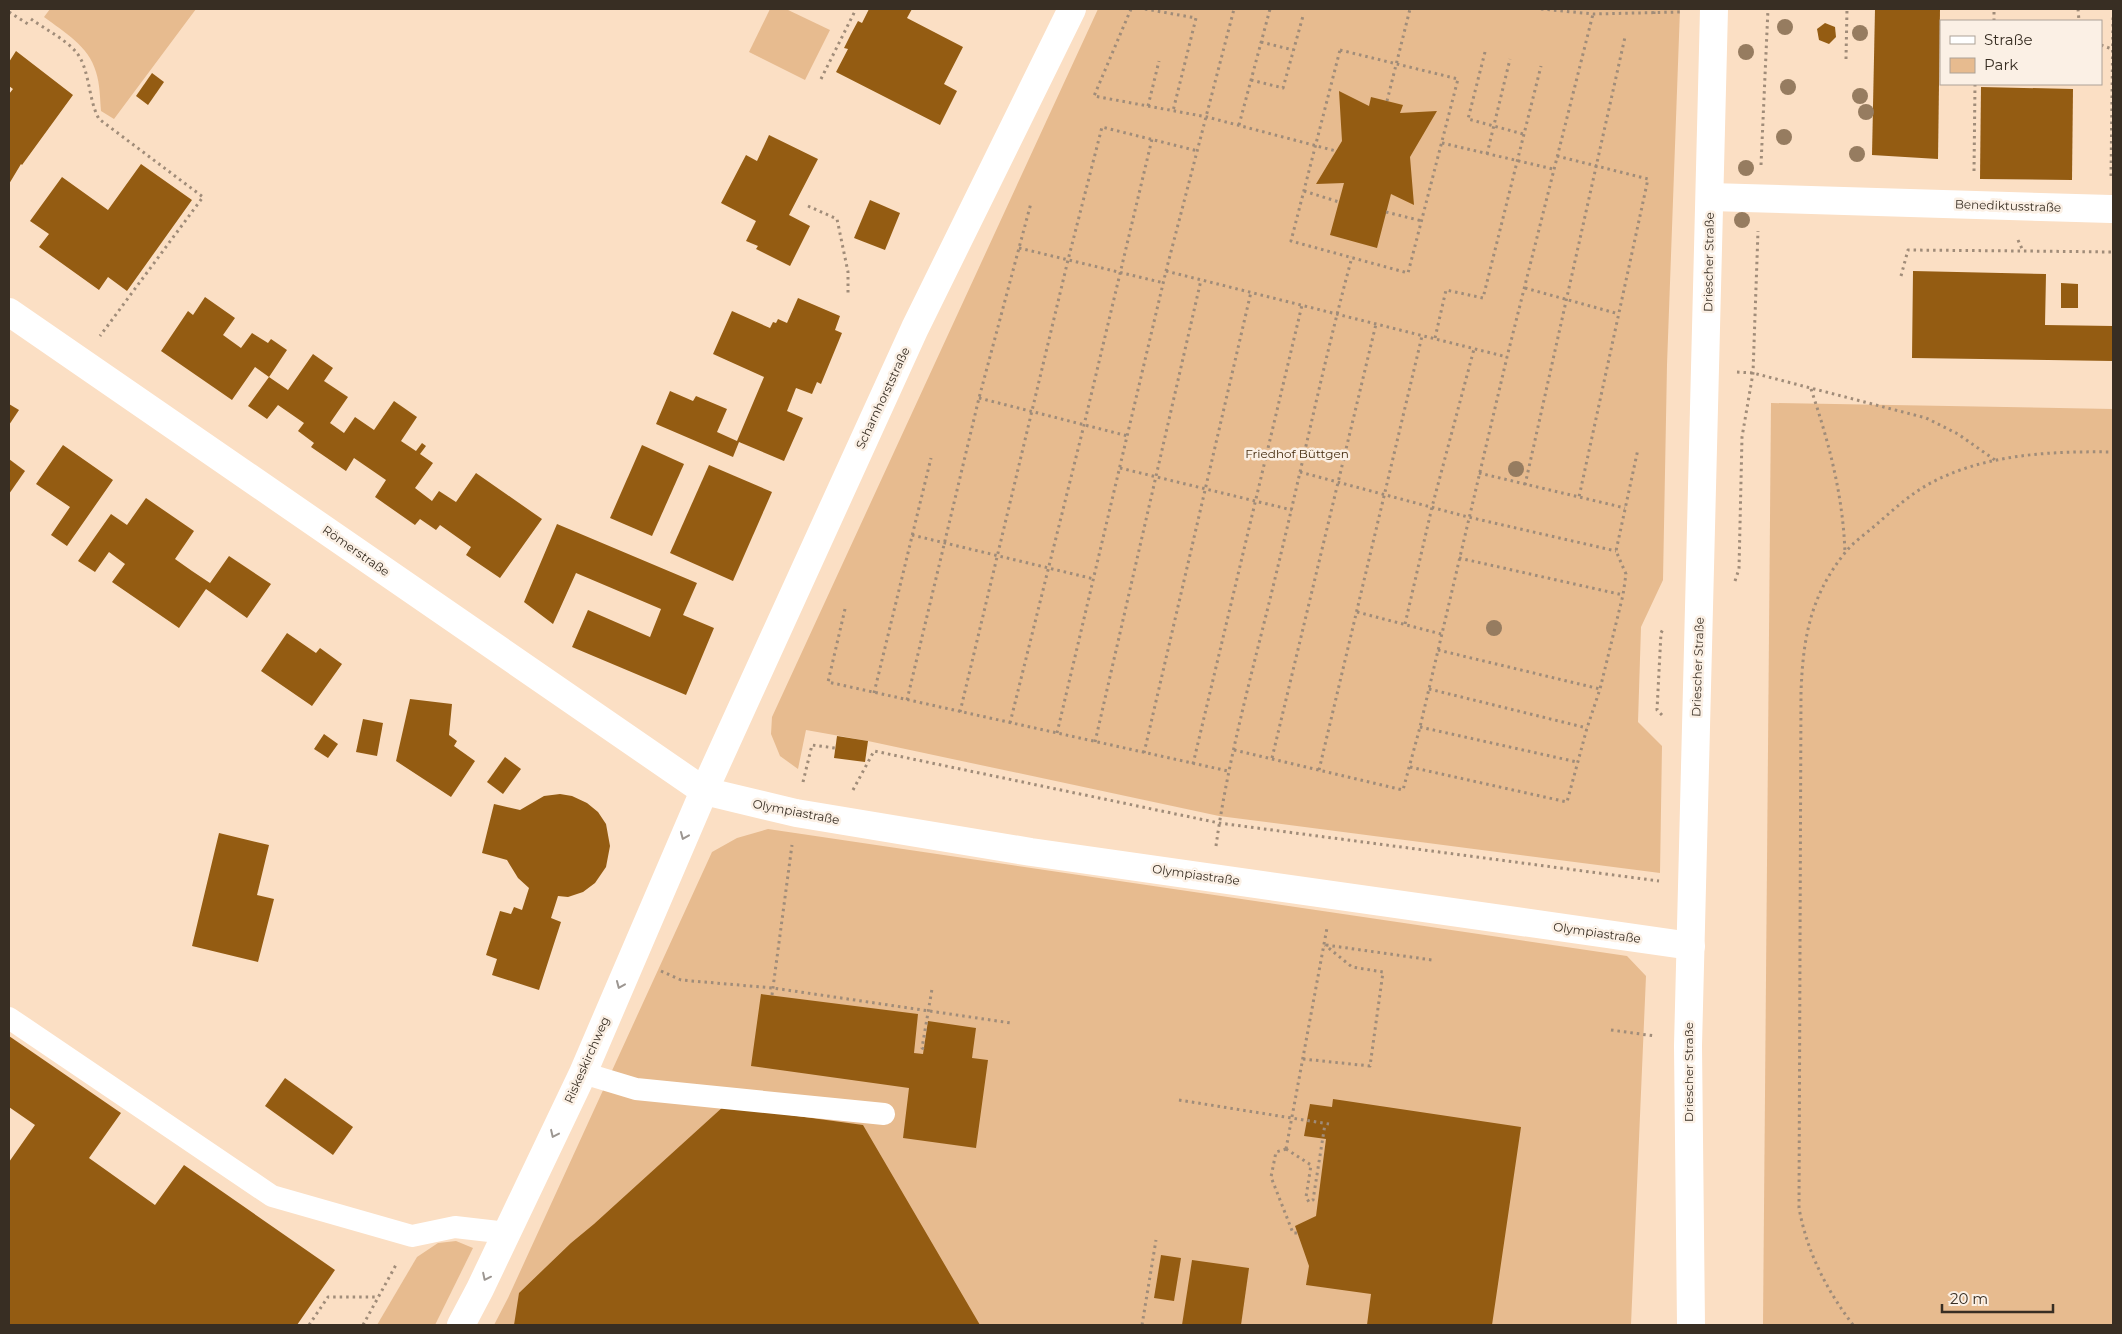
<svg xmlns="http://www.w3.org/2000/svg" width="2122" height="1334" viewBox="0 0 2122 1334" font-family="Montserrat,sans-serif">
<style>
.green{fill:#e7bb8f}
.building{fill:#945c12}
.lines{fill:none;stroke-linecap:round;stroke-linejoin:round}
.path{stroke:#a08c79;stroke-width:3;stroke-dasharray:2.5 4;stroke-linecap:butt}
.service{stroke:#fff;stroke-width:22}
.minor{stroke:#fff;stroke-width:28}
.tree{fill:#967c60}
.oneway{stroke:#9c9691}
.labels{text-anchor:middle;stroke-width:5;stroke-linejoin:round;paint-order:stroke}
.street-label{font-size:12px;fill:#382e23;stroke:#fbf0e5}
.park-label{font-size:12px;fill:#442b0e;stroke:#fbf0e5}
</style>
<rect width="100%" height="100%" fill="#fbdfc4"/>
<g class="green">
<path d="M50,9H196L114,119L101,111C100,99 100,84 96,72C89,46 64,32 44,17Z"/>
<polygon points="770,9 786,9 830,30 805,80 749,52"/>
<polygon points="1098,9 1680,9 1667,365 1663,580 1641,627 1638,722 1662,746 1660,873 1219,816 868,741 806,730 798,769 780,756 771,734 772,717"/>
<polygon points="1771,403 2113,409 2113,1325 1763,1325"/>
<polygon points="768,829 1627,956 1646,976 1631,1325 494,1325 508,1298 712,852 737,838"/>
<polygon points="456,1241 473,1248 435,1325 377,1325 417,1257 438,1243"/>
</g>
<g class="building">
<polygon points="869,9 912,9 907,18 963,47 944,84 957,91 940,125 836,72 848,49 844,48 851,34 858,21 862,23"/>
<polygon points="1875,9 1940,9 1938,159 1872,155"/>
<polygon points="1825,23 1835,27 1836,37 1829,44 1819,40 1817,29"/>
<polygon points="16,51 73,95 22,165 21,164 9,184 9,94 13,89 9,86 9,62"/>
<polygon points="152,73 164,82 148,105 136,96"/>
<polygon points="1981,87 2073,89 2072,180 1980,179"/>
<polygon points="1339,91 1369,106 1371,97 1403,105 1400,113 1437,111 1410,157 1414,205 1391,194 1377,248 1330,235 1344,183 1316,184 1342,141"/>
<polygon points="769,135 818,159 789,215 810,226 790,266 756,249 758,246 746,241 756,221 721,203 746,155 757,161"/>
<polygon points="141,164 192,200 127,291 108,277 99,290 39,247 49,234 30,221 62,177 108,210"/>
<polygon points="870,200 900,213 885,250 854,238"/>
<polygon points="1913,271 2046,274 2045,325 2113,326 2113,361 1912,358"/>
<polygon points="2061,283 2078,284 2078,308 2061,308"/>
<polygon points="205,297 235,318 223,335 241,348 252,333 268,343 271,339 287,350 269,377 255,367 232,400 161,351 188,311 193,315"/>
<polygon points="798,298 840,316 835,330 842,333 821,384 817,382 812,394 796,388 787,411 803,418 784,461 739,442 733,457 656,424 670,391 693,401 696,396 727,409 717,432 737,441 764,377 713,354 732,311 770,328 773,322 776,323 778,319 787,323"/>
<polygon points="313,354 333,368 324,381 348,397 330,423 344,433 355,417 374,430 394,401 417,417 401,441 416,451 422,443 426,446 420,454 433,463 415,488 432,501 439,491 456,502 476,473 542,519 500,578 466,555 471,547 440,525 436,530 420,519 415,525 375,497 386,480 354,458 346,471 311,447 314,443 298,431 304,423 278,405 267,419 248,406 269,377 288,390"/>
<polygon points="9,404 19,410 9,425"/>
<polygon points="63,445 113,480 67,546 51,535 70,507 36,484"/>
<polygon points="642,445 684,464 652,536 610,518"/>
<polygon points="9,459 25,471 9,494"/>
<polygon points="709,465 772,492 733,581 670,553"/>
<polygon points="146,498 194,531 175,559 192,571 210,583 229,556 271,584 247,618 206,589 179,628 112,582 125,564 109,552 95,572 78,561 111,514 127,525"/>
<polygon points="557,524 697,583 683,615 714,628 686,695 572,647 588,610 650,637 661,609 576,573 553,624 524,602"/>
<polygon points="287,633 316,653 320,648 342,664 312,706 261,671"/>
<polygon points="410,699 452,704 449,735 457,741 454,746 475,761 451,797 396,761"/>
<polygon points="363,719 383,723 377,756 356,752"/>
<polygon points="324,734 338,744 328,758 314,749"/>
<polygon points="837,736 868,741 865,762 834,758"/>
<polygon points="505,757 521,769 503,794 487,782"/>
<polygon points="560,794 572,796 587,803 598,812 606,824 610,846 606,867 595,883 583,892 568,897 558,896 551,918 561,922 539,990 492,975 497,959 486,955 500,911 511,914 514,907 522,910 529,888 518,878 507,860 482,853 494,804 520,810 544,796"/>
<polygon points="219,833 269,845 257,895 274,899 258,962 192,946"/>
<polygon points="761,994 918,1014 914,1053 923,1054 928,1021 976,1028 972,1058 988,1060 976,1148 903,1138 909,1088 751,1066"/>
<polygon points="9,1036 121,1113 89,1158 155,1205 184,1165 335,1270 297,1325 9,1325 9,1162 35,1125 9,1107"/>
<polygon points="285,1078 353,1127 333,1155 265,1106"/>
<polygon points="1333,1099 1521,1127 1492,1325 1367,1325 1371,1294 1306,1285 1309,1266 1295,1226 1316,1216 1326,1139 1304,1136 1310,1104 1332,1107"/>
<polygon points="724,1106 863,1125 980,1325 514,1325 519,1293 571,1243 594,1224"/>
<polygon points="1161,1255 1181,1258 1174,1301 1154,1298"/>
<polygon points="1192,1260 1249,1268 1241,1325 1182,1325"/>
</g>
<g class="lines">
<g class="path">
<polyline points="1131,9 1094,96 1207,117 1336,151"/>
<polyline points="1145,9 1196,18 1173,111"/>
<polyline points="1541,9 1593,14 1680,12"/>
<polyline points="2078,9 2079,21"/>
<polyline points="9,12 28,24"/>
<polyline points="1654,14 1654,9"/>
<path d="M31,19C45,29 65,39 76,52C90,68 88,100 99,119L203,197L100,336"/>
<polyline points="1994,21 1994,9"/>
<polyline points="1261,42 1293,50"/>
<polyline points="2101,45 2112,49"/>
<polygon points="1340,50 1458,79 1408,273 1291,241"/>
<polyline points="1485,52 1468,119 1523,134"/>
<polyline points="1846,59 1847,9"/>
<polyline points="821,79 856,9"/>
<polyline points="1251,80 1283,88 1303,16"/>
<polyline points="1387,101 1410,9"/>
<polyline points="1148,106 1159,61"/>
<polyline points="1239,125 1270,9"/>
<polyline points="1442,143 1553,169"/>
<polyline points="1487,154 1510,59"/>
<polyline points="1557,156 1648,179 1579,497"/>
<polyline points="1761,165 1768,9"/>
<polyline points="1974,171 1975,84"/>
<polyline points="2111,176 2113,14"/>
<polyline points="1304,191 1339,202"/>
<polyline points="808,206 837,219 848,272 848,294"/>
<polyline points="1386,212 1422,221"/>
<polyline points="2018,240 2023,251 2113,252"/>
<polyline points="1019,248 1164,283"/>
<polyline points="1166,271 1507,357"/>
<polyline points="1901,276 1908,250 2023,251"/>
<polyline points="1525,288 1619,314"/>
<polyline points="1435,338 1446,290 1483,298 1541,66"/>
<polyline points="1737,372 1753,373 1926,418 1958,434 1995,460"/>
<path d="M1811,389C1829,443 1843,495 1845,553"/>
<polyline points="979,398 1128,436"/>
<polyline points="1120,468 1292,510"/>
<polyline points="1300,472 1468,517 1616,551"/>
<polyline points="1479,473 1625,508"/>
<polyline points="1525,485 1625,37"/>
<polyline points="912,535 1094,579"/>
<polyline points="1459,558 1623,595"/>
<polyline points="1735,581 1739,569 1742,437 1753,373 1758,231"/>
<polyline points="845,609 828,682 1228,771"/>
<polyline points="1357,612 1441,634"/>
<polyline points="1405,624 1432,507 1474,349"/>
<polyline points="1438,650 1600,689"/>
<polyline points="1429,689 1587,728"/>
<polyline points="874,693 931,458"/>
<polyline points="907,700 979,398 1031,203"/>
<polyline points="960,712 1068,260 1102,127 1198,151"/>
<polyline points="1662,715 1657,710 1661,633 1664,627"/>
<polyline points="1010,723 1084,425 1152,139"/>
<polyline points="1420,727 1577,762"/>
<polyline points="1057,733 1166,271 1234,9"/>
<polyline points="1095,742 1201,280"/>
<polyline points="1234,750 1403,790 1420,727 1507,357 1593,14"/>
<polyline points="1144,753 1251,292"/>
<polyline points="1272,758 1376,324"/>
<polyline points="1193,764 1302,305"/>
<polyline points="1410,767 1567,802 1587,728 1600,689 1623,595 1626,574 1616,551 1638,449"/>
<polyline points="1319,770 1422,336"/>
<polyline points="803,782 812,745 835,748"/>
<polyline points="853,790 874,751 1219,823 1659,881"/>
<path d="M1216,846C1229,752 1256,659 1278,566C1303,463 1324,360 1352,257"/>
<polyline points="1326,945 1432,960"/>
<polyline points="661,971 681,980 773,988 1011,1023"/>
<polyline points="772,995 792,845"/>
<polyline points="1611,1030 1655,1036"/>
<polyline points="924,1049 922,1048 932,989"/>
<polyline points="1303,1059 1370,1066 1383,972 1352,967 1325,945"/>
<polyline points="1179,1100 1329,1124"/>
<polyline points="1286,1149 1327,928"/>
<polyline points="1286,1149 1311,1165 1306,1197 1309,1202 1313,1200 1325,1124"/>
<polyline points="1286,1149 1276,1152 1271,1177 1293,1233 1297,1233"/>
<polyline points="309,1325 328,1297 378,1297"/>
<polyline points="363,1325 397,1263"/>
<polyline points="1142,1325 1156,1240"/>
<path d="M1853,1325C1826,1289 1807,1252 1799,1208L1801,692C1803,639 1810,597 1844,554C1853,542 1867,533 1878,523C1892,511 1906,498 1922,488C1978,454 2049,451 2113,452"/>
</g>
<g class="service">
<polyline points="9,1018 272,1196 412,1236 455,1227 507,1233"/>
<polyline points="583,1073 636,1089 884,1114"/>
</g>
<g class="minor">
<polyline points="1710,197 2111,209"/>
<polyline points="9,312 704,791 796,813 1031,852 1691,946"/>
<polyline points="461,1325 480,1289 583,1073 704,791 915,328 1072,9"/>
<polyline points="1691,1325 1688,1046 1714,9"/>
</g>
</g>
<g class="tree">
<circle cx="1785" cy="27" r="8"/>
<circle cx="1860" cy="33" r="8"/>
<circle cx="1746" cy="52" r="8"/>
<circle cx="1788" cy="87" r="8"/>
<circle cx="1860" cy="96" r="8"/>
<circle cx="1866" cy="112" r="8"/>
<circle cx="1784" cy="137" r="8"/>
<circle cx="1857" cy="154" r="8"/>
<circle cx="1746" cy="168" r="8"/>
<circle cx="1742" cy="220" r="8"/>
<circle cx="1516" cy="469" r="8"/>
<circle cx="1494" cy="628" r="8"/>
</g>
<defs><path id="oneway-chevron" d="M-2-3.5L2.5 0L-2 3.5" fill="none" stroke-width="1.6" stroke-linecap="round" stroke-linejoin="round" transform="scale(1.25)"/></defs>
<g class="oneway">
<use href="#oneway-chevron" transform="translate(684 836) rotate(113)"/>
<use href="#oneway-chevron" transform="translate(620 985) rotate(113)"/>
<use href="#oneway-chevron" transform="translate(554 1134) rotate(115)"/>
<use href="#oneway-chevron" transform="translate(486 1277) rotate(116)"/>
</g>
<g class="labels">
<g class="street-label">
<text transform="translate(2008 206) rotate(2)" y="4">Benediktusstraße</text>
<text transform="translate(1709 262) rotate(-89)" y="4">Driescher Straße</text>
<text transform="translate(883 398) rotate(-65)" y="4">Scharnhorststraße</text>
<text transform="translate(356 551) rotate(35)" y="4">Römerstraße</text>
<text transform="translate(1698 667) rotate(-88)" y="4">Driescher Straße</text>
<text transform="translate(796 812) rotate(11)" y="4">Olympiastraße</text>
<text transform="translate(1196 875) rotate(8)" y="4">Olympiastraße</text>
<text transform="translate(1597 933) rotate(8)" y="4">Olympiastraße</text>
<text transform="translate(587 1060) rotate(-66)" y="4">Riskeskirchweg</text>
<text transform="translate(1689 1072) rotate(-90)" y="4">Driescher Straße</text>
</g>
<g class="park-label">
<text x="1297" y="458">Friedhof Büttgen</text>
</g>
</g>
<rect width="2122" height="1334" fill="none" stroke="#382e23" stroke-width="20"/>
<rect x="1940" y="20" width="162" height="65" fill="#fbf0e5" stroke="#ada297"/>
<rect x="1950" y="36" width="25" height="8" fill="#ffffff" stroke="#ada297"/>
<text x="1984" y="45" font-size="15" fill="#382e23">Straße</text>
<rect x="1950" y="58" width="25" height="15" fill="#e7bb8f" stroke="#ada297"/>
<text x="1984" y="70" font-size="15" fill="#382e23">Park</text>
<path d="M1942 1304v8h111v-8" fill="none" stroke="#382e23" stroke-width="2.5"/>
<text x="1950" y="1304" font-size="15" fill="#382e23" stroke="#fbf0e5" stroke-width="4" paint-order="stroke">20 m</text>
</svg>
